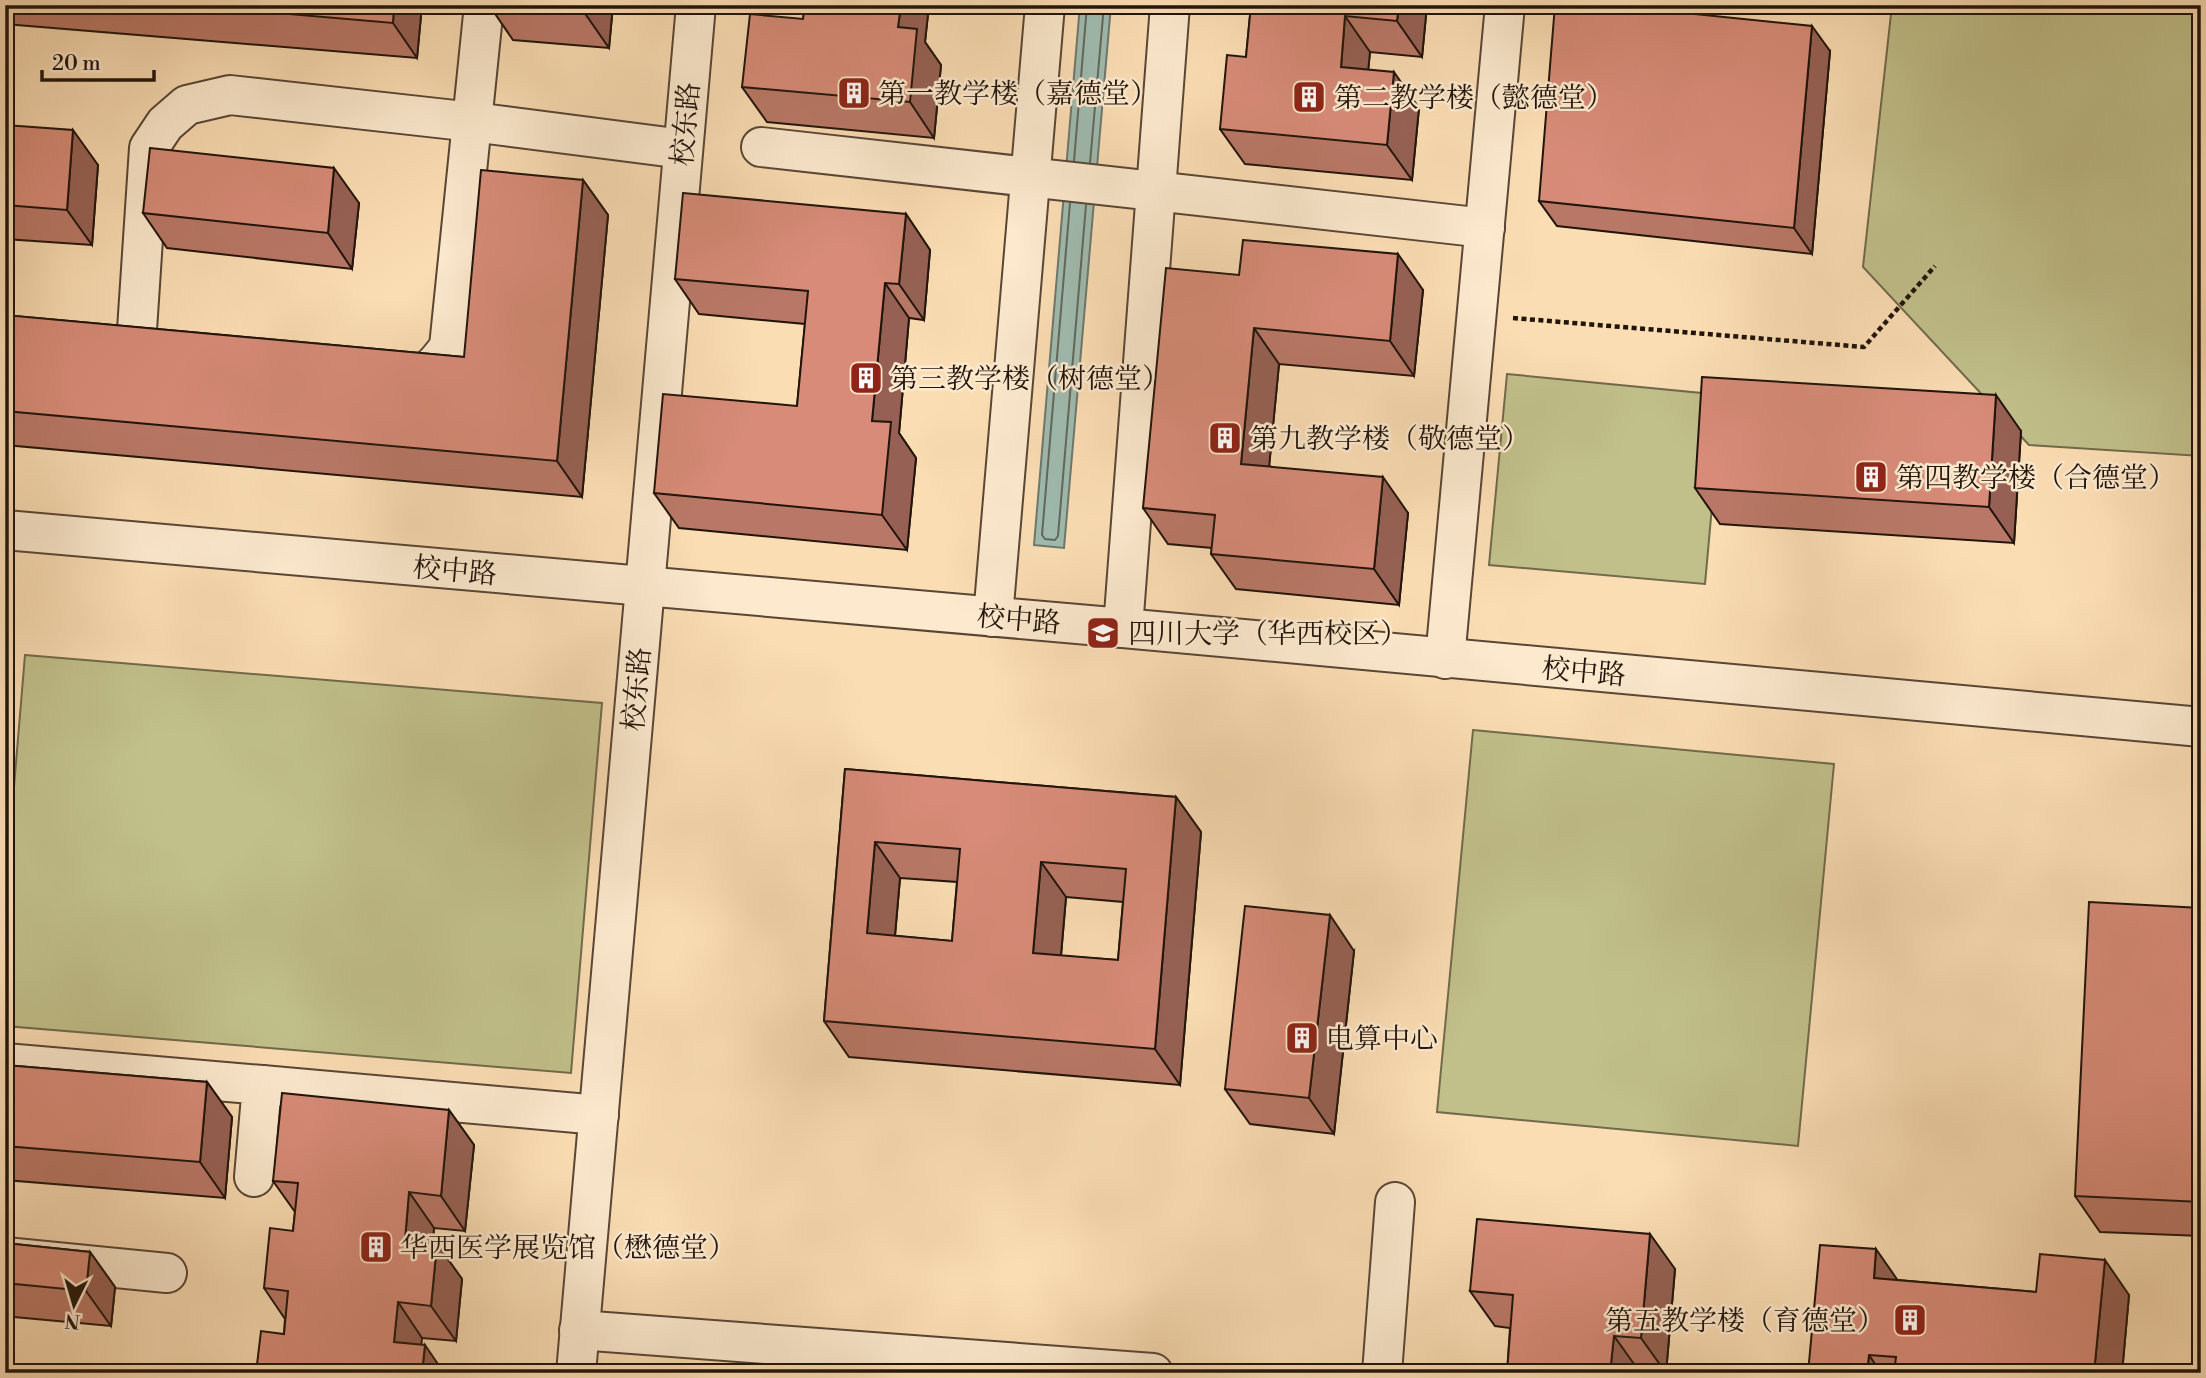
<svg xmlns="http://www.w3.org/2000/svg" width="2206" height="1378" viewBox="0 0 2206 1378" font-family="'Libre Bodoni','Noto Serif SC',serif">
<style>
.green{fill:#c1c08b;stroke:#716a4b;stroke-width:2}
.water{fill:#9fbbb0;stroke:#6d786e;stroke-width:2}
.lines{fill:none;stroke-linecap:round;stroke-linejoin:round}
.shore{stroke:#60685e;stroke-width:2}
.minor-casing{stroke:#584635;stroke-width:42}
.path{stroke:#21140b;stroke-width:4.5;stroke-dasharray:5 3.5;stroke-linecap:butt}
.minor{stroke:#fce9ce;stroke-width:38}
.wall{fill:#b97867;stroke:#21140b;stroke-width:2;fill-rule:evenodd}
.shaded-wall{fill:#966154;stroke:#21140b;stroke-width:2}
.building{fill:#d78b78;stroke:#21140b;stroke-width:2;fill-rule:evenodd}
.labels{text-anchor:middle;stroke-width:5;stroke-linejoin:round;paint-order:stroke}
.poi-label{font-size:28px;fill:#21140b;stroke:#fce9ce;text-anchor:start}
.street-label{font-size:28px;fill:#21140b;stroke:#fce9ce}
</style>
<rect width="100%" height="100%" fill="#fbddb4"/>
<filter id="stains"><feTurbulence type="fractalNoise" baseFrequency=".00286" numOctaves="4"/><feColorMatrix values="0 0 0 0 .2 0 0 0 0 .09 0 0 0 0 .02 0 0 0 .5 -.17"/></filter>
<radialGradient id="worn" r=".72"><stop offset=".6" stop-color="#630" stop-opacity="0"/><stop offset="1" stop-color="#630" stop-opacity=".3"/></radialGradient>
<g class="green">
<polygon points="1892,5 2201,5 2201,456 2029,445 1863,267"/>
<polygon points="1507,374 1722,395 1705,584 1489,565"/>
<polygon points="25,655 602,703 571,1073 5,1026 5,894"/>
<polygon points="1473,730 1834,764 1798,1146 1437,1112"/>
</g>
<polygon class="water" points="1080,5 1111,5 1064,548 1034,545"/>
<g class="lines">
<g class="shore">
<polyline points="1074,161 1087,5"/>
<polyline points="1090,163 1104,5"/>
<polyline points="1070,203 1042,535 1045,539 1055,540 1058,536 1086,205"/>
</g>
<defs>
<g id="minor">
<polyline points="761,147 1485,228"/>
<polyline points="136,345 149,148 165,124 187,105 230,95 473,122 683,149"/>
<path d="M401,375C427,378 435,366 449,347L484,5"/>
<polyline points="5,530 1123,628 2201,727"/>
<polyline points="993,617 1045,5"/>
<polyline points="1123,628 1170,5"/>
<polyline points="1445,659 1505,5"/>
<polyline points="5,1063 262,1085 254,1177"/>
<polyline points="262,1085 599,1115"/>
<polyline points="5,1257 167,1273"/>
<polyline points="579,1330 1153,1373"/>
<polyline points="576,1373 696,5"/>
<polyline points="1382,1373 1395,1202"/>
</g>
</defs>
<use href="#minor" class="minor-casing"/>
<polyline class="path" points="1513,318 1864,347 1935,266"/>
<use href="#minor" class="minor"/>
</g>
<g class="wall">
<polygon points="5,5 422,5 417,58 5,24"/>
<polygon points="489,5 613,5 609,48 513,40"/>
<polygon points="805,5 929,5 925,42 941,65 934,138 767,122 742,87 803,19"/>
<polygon points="1251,5 1427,5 1422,57 1370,52 1368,70 1419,108 1412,180 1245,164 1220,129 1246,57"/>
<polygon points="1830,51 1812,254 1557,226 1539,201"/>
<polygon points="5,125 98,165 92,245 5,239"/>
<polygon points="583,180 608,215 582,497 5,445 5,315 464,357"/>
<polygon points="359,203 352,269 167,248 143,213"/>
<polygon points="906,214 930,250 924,320 909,318 899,433 916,458 907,550 679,528 654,493 797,406 805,324 699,314 675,279"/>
<polygon points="1239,275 1423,290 1414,376 1279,364 1269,466 1408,513 1399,605 1236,589 1211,554 1212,548 1168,544 1143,508"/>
<polygon points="2021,431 2014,543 1720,524 1695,488"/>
<path d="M845,769L1176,797L1201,832L1180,1085L849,1057L824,1021ZM900,878L957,882L952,941L895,936ZM1066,897L1123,902L1118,960L1061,956Z"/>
<polygon points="2201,908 2201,1236 2100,1232 2075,1196"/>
<polygon points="1354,951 1334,1134 1250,1124 1225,1089"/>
<polygon points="5,1065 207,1082 232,1117 225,1198 5,1180"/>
<polygon points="449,1110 474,1145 465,1231 434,1228 433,1243 437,1244 462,1279 456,1341 422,1338 284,1334 285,1319 264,1288 293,1231 295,1212 273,1181"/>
<polygon points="5,1243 90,1252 115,1287 111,1326 14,1317 5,1304"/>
<polygon points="1675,1269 1666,1373 1639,1371 1638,1373 1507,1373 1510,1328 1495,1326 1470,1291"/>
<polygon points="1897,1280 2036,1292 2129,1295 2122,1373 1808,1373"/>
</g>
<g class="shaded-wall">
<polygon points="394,5 422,5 417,58 393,23"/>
<polygon points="585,5 613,5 609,48 584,12"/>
<polygon points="901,5 929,5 925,42 941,65 934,138 910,102 898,27"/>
<polygon points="1399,5 1427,5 1422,57 1397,21"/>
<polygon points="1345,16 1370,52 1365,103 1341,67"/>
<polygon points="1812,26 1830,51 1812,254 1794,228"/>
<polygon points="1394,72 1419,108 1412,180 1387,145"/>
<polygon points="73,130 98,165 92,245 67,210"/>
<polygon points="334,168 359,203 352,269 328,233"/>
<polygon points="583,180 608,215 582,497 557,461"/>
<polygon points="906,214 930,250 924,320 899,284"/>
<polygon points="1398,254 1423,290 1414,376 1390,341"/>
<polygon points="885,283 909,318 899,433 916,458 907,550 882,515 872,421"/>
<polygon points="1254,328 1279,364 1266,499 1241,464"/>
<polygon points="1996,395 2021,431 2014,543 1989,507"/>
<polygon points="1383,477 1408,513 1399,605 1374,569"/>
<polygon points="1176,797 1201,832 1180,1085 1155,1049"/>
<polygon points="875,842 900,878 892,969 867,933"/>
<polygon points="1041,862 1066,897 1058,989 1033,953"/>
<polygon points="1330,915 1354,951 1334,1134 1309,1098"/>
<polygon points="207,1082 232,1117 225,1198 200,1162"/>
<polygon points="449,1110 474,1145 465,1231 441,1196"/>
<polygon points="409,1192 434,1228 429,1276 405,1240"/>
<polygon points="1650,1234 1675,1269 1666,1373 1641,1338"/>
<polygon points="437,1244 462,1279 456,1341 431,1306"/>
<polygon points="1876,1249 1901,1285 1874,1278"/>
<polygon points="90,1252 115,1287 111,1326 86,1291"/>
<polygon points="2105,1260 2129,1295 2122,1373 2094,1373"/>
<polygon points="398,1302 422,1338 419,1373 394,1342"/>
<polygon points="1614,1336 1639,1371 1638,1373 1610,1373"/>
<polygon points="425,1345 444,1373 422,1373"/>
<polygon points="1869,1355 1881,1373 1867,1373"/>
</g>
<g class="building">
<polygon points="184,5 394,5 393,23"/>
<polygon points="500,5 585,5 584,12"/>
<polygon points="805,5 901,5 898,27 917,29 910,102 742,87 750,14 803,19"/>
<polygon points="1251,5 1399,5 1397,21 1345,16 1341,67 1394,72 1387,145 1220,129 1227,55 1246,57"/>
<polygon points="1555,5 1607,5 1812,26 1794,228 1539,201"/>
<polygon points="5,125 73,130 67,210 5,205"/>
<polygon points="150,148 334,168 328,233 143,213"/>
<polygon points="481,170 583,180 557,461 5,411 5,315 464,357"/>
<polygon points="683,193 906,214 899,284 885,283 872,421 891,422 882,515 654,493 663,394 797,406 808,291 675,279"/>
<polygon points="1243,240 1398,254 1390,341 1254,328 1241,464 1383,477 1374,569 1211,554 1215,515 1143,508 1166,268 1239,275"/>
<polygon points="1702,377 1996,395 1989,507 1695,488"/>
<path d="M845,769L1176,797L1155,1049L824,1021ZM875,842L960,849L952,941L867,933ZM1041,862L1126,869L1118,960L1033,953Z"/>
<polygon points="2089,902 2201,908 2201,1202 2075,1196"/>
<polygon points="1245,906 1330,915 1309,1098 1225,1089"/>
<polygon points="5,1065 207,1082 200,1162 5,1146"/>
<polygon points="282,1093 449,1110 441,1196 409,1192 405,1240 437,1244 431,1306 398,1302 394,1342 425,1345 422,1373 256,1373 261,1331 284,1334 288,1291 264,1288 270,1228 293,1231 298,1183 273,1181"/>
<polygon points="1477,1219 1650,1234 1641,1338 1614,1336 1610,1373 1507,1373 1513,1295 1470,1291"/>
<polygon points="5,1243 90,1252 86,1291 5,1283"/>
<polygon points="1820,1245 1876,1249 1874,1278 2036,1292 2040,1254 2105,1260 2094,1373 1894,1373 1896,1357 1869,1355 1867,1373 1808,1373"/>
<polygon points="5,1368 73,1373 5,1373"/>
</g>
<defs>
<symbol id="building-square" viewBox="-11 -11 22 22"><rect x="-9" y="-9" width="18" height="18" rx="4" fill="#8f2418" stroke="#fce9ce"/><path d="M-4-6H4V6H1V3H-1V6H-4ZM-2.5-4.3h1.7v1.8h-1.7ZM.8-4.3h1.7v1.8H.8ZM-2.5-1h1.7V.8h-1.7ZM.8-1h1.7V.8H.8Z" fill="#fff"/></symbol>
<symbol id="university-square" viewBox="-11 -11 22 22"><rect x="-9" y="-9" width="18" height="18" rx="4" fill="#8f2418" stroke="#fce9ce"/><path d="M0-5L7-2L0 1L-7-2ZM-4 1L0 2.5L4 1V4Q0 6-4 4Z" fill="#fff"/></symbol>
</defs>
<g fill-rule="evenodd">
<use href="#building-square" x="835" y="74" width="38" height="38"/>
<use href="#building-square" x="1290" y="78" width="38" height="38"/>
<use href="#building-square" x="847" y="359" width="38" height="38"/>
<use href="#building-square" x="1206" y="419" width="38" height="38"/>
<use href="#building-square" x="1852" y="458" width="38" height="38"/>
<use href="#university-square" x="1084" y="614" width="38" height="38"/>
<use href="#building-square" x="1283" y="1019" width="38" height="38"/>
<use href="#building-square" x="357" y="1228" width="38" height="38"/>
<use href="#building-square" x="1891" y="1301" width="38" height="38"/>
</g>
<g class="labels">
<g class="poi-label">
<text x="878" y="103">第一教学楼（嘉德堂）</text>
<text x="1334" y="107">第二教学楼（懿德堂）</text>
<text x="890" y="388">第三教学楼（树德堂）</text>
<text x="1250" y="448">第九教学楼（敬德堂）</text>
<text x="1896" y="487">第四教学楼（合德堂）</text>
<text x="1128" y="643">四川大学（华西校区）</text>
<text x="1326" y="1048">电算中心</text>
<text x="400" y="1257">华西医学展览馆（懋德堂）</text>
<text x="1885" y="1330" text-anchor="end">第五教学楼（育德堂）</text>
</g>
<g class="street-label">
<text transform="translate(685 124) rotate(-85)" y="10">校东路</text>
<text transform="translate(455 570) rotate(5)" y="10">校中路</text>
<text transform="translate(1019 619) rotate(5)" y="10">校中路</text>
<text transform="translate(1584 671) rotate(5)" y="10">校中路</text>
<text transform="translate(636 689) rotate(-85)" y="10">校东路</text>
</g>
</g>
<rect width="2206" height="1378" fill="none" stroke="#fbddb4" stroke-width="28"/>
<rect x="7" y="7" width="2192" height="1364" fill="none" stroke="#21140b" stroke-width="3.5"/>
<rect x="14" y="14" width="2178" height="1350" fill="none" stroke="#21140b" stroke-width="2"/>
<g transform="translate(74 1305) rotate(185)" stroke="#fce9ce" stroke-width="5" paint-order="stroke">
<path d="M0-5L12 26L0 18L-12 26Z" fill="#21140b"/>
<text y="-10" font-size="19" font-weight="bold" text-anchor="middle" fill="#21140b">N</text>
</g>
<path d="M42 70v10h112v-10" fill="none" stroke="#21140b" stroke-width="3.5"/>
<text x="52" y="70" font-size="21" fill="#21140b" stroke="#fce9ce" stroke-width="5" paint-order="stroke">20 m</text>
<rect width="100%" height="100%" filter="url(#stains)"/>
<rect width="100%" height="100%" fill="url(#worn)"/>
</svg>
